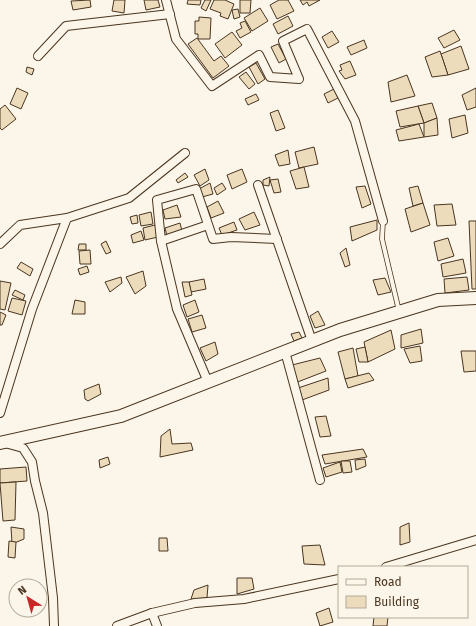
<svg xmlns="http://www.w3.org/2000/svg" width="476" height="626" viewBox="0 0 476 626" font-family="'Fira Sans',sans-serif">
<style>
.building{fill:#ecdcbc;stroke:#4a3520}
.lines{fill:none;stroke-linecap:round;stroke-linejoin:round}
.lane-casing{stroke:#4a3520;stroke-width:5.5}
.street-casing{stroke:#4a3520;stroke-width:10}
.secondary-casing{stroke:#4a3520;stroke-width:14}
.lane{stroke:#fbf6e9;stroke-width:4}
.street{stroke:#fbf6e9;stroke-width:8}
.secondary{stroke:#fbf6e9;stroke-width:12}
</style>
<rect width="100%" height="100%" fill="#fbf6e9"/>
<g class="building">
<polygon points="90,0 91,7 73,10 71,1"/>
<polygon points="114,0 125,0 124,13 112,11"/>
<polygon points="144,0 158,0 160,7 146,10"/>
<polygon points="188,0 201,0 200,5 187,4"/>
<polygon points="205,0 211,0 206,11 201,8"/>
<polygon points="214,0 225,0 234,4 228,19 220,16 221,13 210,9"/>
<polygon points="240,0 251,0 250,13 240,13"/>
<polygon points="279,0 288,0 294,11 277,19 270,5"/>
<polygon points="300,0 320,0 309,6 307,2 303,5"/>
<polygon points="260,8 268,21 252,31 244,18"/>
<polygon points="238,9 240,17 234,19 232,10"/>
<polygon points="288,16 293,26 278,34 273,24"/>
<polygon points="199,17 211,18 210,39 198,39 198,34 195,34 195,21 199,21"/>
<polygon points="245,21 251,32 240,38 236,31 242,28 240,23"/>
<polygon points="454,30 460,40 444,48 438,38"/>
<polygon points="332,31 339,42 328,48 322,37"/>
<polygon points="232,32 242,45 225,58 215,44"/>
<polygon points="197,38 214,61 221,56 229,66 213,78 188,44"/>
<polygon points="364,40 367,48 351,55 347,47"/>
<polygon points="278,44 286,59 279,63 271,47"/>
<polygon points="461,46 469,69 448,75 441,54"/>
<polygon points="440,51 448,75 432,77 425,57"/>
<polygon points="350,61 356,75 345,79 339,71 342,70 340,65"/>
<polygon points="256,63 265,79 258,84 249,67"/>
<polygon points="27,67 34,69 32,75 26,72"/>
<polygon points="246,72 255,84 249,89 239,77"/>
<polygon points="407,75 415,96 391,102 388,82"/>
<polygon points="17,88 28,93 21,109 10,104"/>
<polygon points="476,88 476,107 467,110 462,95"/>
<polygon points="334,89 338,98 328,103 324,94"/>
<polygon points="256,94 259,100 248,105 245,99"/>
<polygon points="432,103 437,118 424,123 418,106"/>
<polygon points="5,105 16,119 2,130 0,128 0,109"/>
<polygon points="418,106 424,123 400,127 396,111"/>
<polygon points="278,110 285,128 276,131 270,113"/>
<polygon points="465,115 468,133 452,138 449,119"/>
<polygon points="437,118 438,135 424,137 424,123"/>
<polygon points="419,124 424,137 399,141 396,130"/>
<polygon points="314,147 318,164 299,168 295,152"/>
<polygon points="288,150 290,164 279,166 275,155"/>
<polygon points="304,167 309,187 296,189 290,171"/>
<polygon points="205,169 209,180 200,186 194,175"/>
<polygon points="242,169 247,182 232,189 227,175"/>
<polygon points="185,173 188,177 178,183 176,180"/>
<polygon points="270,177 269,186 263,185 263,180"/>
<polygon points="278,179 281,192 274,193 270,180"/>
<polygon points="210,183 213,194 202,197 199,189"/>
<polygon points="222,183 226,189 217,195 214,188"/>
<polygon points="365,186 371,204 362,208 356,187"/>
<polygon points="418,186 423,203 413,206 409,188"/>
<polygon points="218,201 224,213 211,218 207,207"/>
<polygon points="423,203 430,225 411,232 405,209"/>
<polygon points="452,204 456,225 437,226 434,205"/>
<polygon points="177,205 181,217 165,219 163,210"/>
<polygon points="151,212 153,224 141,226 139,215"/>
<polygon points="254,212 260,225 245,230 239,219"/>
<polygon points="137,215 138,223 132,224 130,217"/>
<polygon points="377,220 377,230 352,241 350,227"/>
<polygon points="469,221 476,221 476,289 472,289"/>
<polygon points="234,222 237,230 222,235 219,228"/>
<polygon points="180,223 182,231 167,236 165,228"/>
<polygon points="155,225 158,237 145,240 143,228"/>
<polygon points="141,231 144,240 133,243 131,235"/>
<polygon points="448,238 454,256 438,261 434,242"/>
<polygon points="106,241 111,252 106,254 101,244"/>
<polygon points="79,244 86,244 86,250 78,250"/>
<polygon points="346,248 350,265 345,267 340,253"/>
<polygon points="90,250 91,264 80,264 79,251"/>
<polygon points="463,259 466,273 443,277 441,264"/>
<polygon points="21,262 33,269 30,276 17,268"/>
<polygon points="87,266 89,272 80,275 78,269"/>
<polygon points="143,271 146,286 135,294 126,277"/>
<polygon points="121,277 122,283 110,292 105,282"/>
<polygon points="467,277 469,290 445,293 444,279"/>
<polygon points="385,278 391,292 378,295 373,280"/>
<polygon points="204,279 206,289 191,292 189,282"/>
<polygon points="0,281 11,283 5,310 0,309"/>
<polygon points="182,282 189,282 192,295 185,297"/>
<polygon points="15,290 25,295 23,300 12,295"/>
<polygon points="12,298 26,301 22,315 8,311"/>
<polygon points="75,300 85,302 85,314 72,314"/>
<polygon points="195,300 199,312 187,317 183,305"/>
<polygon points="318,311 325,325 315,328 310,316"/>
<polygon points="0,312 6,315 2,325 0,325"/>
<polygon points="202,315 206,328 192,332 188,319"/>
<polygon points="421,329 423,343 401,348 401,335"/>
<polygon points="391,330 395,349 368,362 364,342"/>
<polygon points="299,332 302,338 294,341 291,334"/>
<polygon points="215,342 218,354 206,361 200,348"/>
<polygon points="420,346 422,361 410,363 404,349"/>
<polygon points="365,347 368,362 359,362 356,349"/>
<polygon points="353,348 358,376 345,379 338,352"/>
<polygon points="461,351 476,351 476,371 464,372"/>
<polygon points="320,358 326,371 295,383 292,365"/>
<polygon points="369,373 374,380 348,388 345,379"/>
<polygon points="328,378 329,390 302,400 298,388"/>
<polygon points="99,384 101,394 88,401 85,399 84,390"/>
<polygon points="326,416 331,436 320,437 315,417"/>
<polygon points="170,429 172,444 191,443 193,450 160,457 161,436"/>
<polygon points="363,449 367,457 325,464 322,455"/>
<polygon points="108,457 110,464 100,468 99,460"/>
<polygon points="365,459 366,466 356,470 355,460"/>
<polygon points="341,461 350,461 352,472 343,473"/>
<polygon points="340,462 342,472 326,477 323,468"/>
<polygon points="26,467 27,481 0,483 0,469"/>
<polygon points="16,482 15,520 3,521 0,483"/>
<polygon points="409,523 410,542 400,545 400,527"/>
<polygon points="11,527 24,529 24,539 12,544"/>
<polygon points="159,538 167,538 168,551 159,551"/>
<polygon points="9,541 16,542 15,558 8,557"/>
<polygon points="320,545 325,565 304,564 302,546"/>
<polygon points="237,578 252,578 254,589 237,594"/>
<polygon points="208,585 207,598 191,599 194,590"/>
<polygon points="329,608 333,622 320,626 316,613"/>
<polygon points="374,617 388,617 387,626 373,626"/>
</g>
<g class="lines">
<defs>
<polyline id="lane" points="383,221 382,239 399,311"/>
<g id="street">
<polyline points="166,0 176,39 212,86 259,55 270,77 299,79 283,41 307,29 355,121 383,221"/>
<polyline points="38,56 66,26 170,14"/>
<polyline points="258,185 312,341"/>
<polyline points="208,225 161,241 157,200 196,189 213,239 231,237 277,239"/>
<polyline points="161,241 177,309 208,382"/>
<polyline points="0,244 20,225 67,218"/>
<polyline points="287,351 286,355 320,480"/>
<polyline points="0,413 32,309 67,218 129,198 185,153"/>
<polyline points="5,443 23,448 32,462 35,481 43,513 53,598 54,626"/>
<polyline points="386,567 476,540"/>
<polyline points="152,613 157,626"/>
<polyline points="117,626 152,613 195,603 244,599 339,579"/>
</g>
<polyline id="secondary" points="0,443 121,416 340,330 438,300 476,298"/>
</defs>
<use href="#lane" class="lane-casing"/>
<use href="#street" class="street-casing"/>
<use href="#secondary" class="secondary-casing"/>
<use href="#lane" class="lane"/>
<use href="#street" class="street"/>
<use href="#secondary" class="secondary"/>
</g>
<rect x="338" y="566" width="130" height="52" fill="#fbf6e9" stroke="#b4a999"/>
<rect x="346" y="579" width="20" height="6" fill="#fbf6e9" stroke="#b4a999"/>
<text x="374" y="586" font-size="12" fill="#4a3520">Road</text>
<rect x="346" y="596" width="20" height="12" fill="#ecdcbc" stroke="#b4a999"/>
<text x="374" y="606" font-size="12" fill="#4a3520">Building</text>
<g transform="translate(28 598) rotate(323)"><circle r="19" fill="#fbf6e9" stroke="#b4a999"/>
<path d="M0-3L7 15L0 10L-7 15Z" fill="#c62828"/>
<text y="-6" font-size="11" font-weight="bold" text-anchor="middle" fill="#4a3520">N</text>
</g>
</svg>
